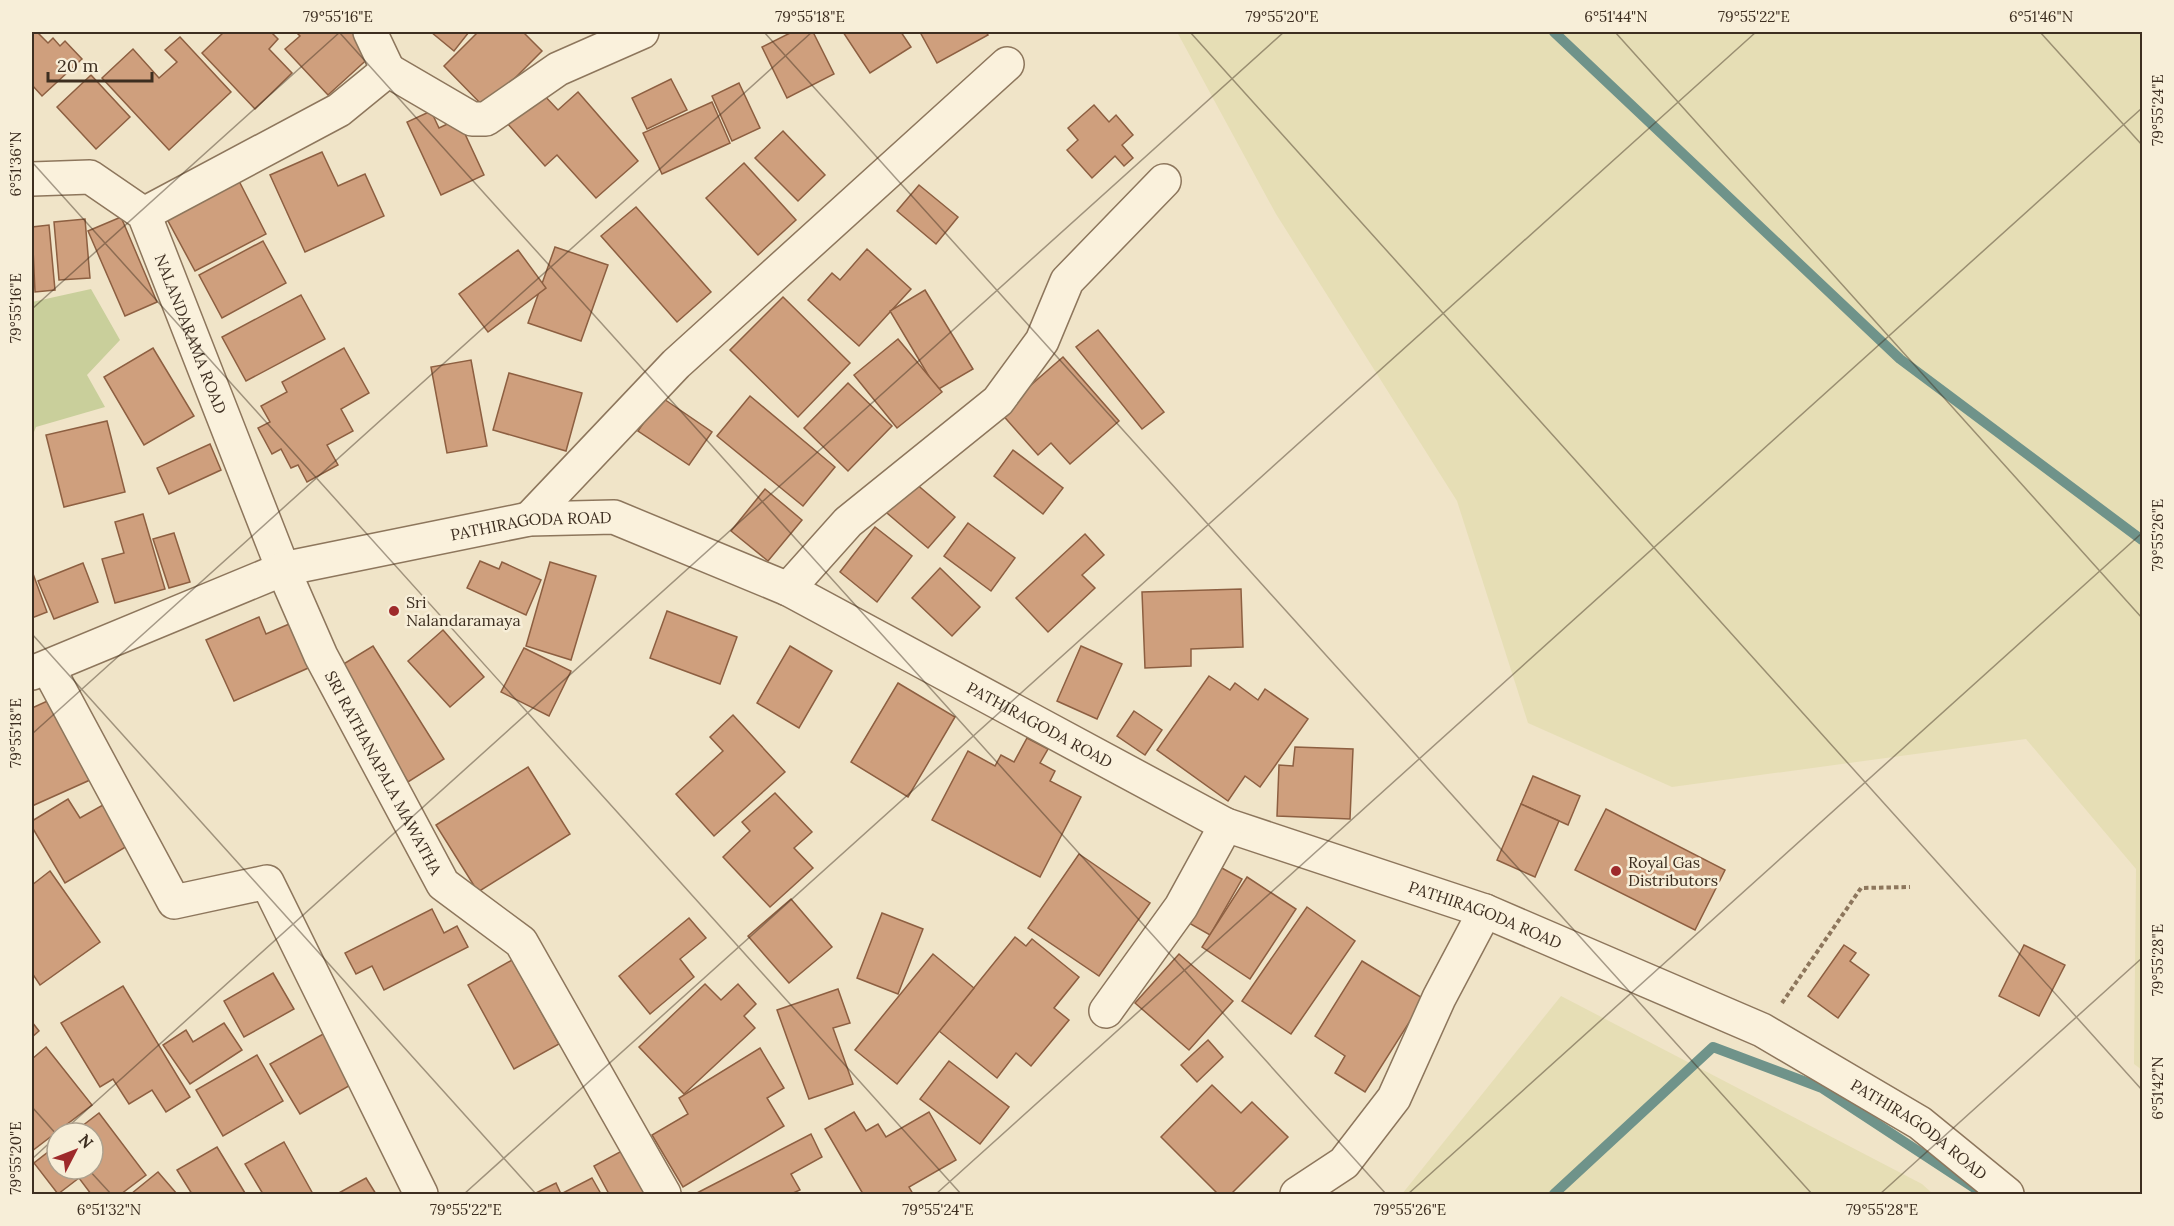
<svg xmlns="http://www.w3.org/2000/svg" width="2174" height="1226" viewBox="0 0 2174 1226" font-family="Lora,serif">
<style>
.farmland{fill:#e6deb5}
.green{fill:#c9cf9b}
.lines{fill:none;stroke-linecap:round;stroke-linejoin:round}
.stream{stroke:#6f938a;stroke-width:10}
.building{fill:#cf9f7d;stroke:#8d5f41;stroke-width:1.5}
.minor-casing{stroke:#8d765c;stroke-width:36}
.path{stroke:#8d765c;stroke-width:4;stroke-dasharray:4.5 3;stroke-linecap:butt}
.minor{stroke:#faf1dc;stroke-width:33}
.ticks{fill:none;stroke:#3d2e20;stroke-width:1.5;stroke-opacity:0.45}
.poi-dot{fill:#9e2a2b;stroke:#f7eed8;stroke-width:2}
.labels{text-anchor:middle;stroke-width:5;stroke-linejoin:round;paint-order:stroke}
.street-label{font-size:16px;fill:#3d2e20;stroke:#f7eed8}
.poi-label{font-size:16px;fill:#3d2e20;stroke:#f7eed8;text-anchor:start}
.neatline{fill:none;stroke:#3d2e20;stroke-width:2}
.ticks-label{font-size:15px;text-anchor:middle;fill:#3d2e20}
</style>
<rect width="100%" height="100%" fill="#f0e4c8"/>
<g class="farmland">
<polygon points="1177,32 2142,32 2142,1070 2134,1064 2136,869 2026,739 1672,787 1528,723 1457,501 1276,214"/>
<polygon points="1561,996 1922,1184 1933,1194 1402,1194"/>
</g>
<polygon class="green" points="91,289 120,340 87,375 105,407 36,427 32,437 32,302"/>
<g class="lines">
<g class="stream">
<polyline points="1554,32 1900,359 2142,540"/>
<polyline points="1554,1194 1713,1047 1822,1088 1979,1191"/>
</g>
</g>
<g class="building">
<polygon points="32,32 37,32 48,43 53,38 60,46 65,41 82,59 42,96 32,85"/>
<polygon points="224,32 271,32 278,39 269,49 292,73 255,109 202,53"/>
<polygon points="296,32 353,32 373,54 328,95 285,49 300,36"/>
<polygon points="431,32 469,32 454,51"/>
<polygon points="478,32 523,32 542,51 485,108 444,66"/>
<polygon points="792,32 813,32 834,74 787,98 762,47"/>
<polygon points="843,32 901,32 911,47 870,73"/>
<polygon points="920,32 986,32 988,35 937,63"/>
<polygon points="180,37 231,92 169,150 102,78 133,49 159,78 177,62 165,50"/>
<polygon points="91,75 130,117 96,149 57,107"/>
<polygon points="671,79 687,110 647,129 632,98"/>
<polygon points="739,83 760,128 732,141 712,96"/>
<polygon points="578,92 638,161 596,198 557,155 545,166 507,123 542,93 558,110"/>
<polygon points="712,102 730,143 662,174 643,133"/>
<polygon points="1094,105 1109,122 1116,115 1133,135 1122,145 1133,158 1124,166 1115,156 1092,178 1067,150 1078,140 1068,128"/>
<polygon points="431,111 439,128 458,119 484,175 441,195 407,122"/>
<polygon points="783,131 825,175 798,201 755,158"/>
<polygon points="322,152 338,186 365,174 384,216 305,252 270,175"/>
<polygon points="744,163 796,220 758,255 706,198"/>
<polygon points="239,181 266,234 195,271 167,219"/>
<polygon points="919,185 958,217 936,244 897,211"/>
<polygon points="636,207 711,292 677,322 601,236"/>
<polygon points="121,217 157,302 125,316 88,231"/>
<polygon points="85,219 90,278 59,280 54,222"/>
<polygon points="49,225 55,290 35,292 32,227"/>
<polygon points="263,241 286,283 222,318 199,275"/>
<polygon points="555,247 608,265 581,341 528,323"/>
<polygon points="867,249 911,289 859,346 808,300 832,273 840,280"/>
<polygon points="518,250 546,288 488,332 459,294"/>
<polygon points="925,290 973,369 937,390 890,311"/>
<polygon points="301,295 325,339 246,381 222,337"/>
<polygon points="783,297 850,363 798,417 730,350"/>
<polygon points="1098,330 1164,412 1142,429 1076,347"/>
<polygon points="898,339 942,392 897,428 854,375"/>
<polygon points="153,348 194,416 144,445 104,377"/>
<polygon points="344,348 369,393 341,409 353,431 327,445 338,465 307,482 298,465 291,468 281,449 272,454 258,428 270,422 261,406 287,392 282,382"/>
<polygon points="1063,357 1119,421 1070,464 1051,443 1038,455 1000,412"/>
<polygon points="471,360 487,446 447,453 431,367"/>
<polygon points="509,373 582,393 566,451 493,430"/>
<polygon points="848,383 892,426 848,471 804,428"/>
<polygon points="750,396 835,467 803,506 717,436"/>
<polygon points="661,397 712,432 689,465 638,431"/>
<polygon points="107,421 125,492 64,507 46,435"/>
<polygon points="210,444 221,470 169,494 157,468"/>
<polygon points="1013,450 1063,488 1043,514 994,476"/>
<polygon points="908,477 955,517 928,548 881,508"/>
<polygon points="765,489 802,520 768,561 731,531"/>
<polygon points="143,514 165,589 115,603 102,559 124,553 115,522"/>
<polygon points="968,523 1015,558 991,591 944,556"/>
<polygon points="875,527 912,556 877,602 840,572"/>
<polygon points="174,533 190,582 169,588 153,539"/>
<polygon points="1085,534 1104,555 1082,575 1095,588 1048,632 1016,598"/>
<polygon points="480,561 499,569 502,562 541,580 526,615 467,588"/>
<polygon points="550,562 596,576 571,660 526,646"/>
<polygon points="83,563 98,602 54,619 38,581"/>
<polygon points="940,568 980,607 952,636 912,598"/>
<polygon points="32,571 47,612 32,618"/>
<polygon points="1241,589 1243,647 1191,649 1191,666 1145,668 1142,592"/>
<polygon points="667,611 737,637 720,684 650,658"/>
<polygon points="259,617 266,634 296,621 315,665 234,701 206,640"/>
<polygon points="443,630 484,677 450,707 408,661"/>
<polygon points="373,646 444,759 408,782 337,668"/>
<polygon points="790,646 832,671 799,728 757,703"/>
<polygon points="1081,646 1122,664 1097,719 1057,701"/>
<polygon points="524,648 571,671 549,716 501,692"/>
<polygon points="1209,676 1230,690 1235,683 1258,700 1265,689 1308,719 1260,787 1245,776 1228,801 1157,750"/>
<polygon points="898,683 955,717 908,797 851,762"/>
<polygon points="54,698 90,780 32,806 32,708"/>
<polygon points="1134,711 1162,730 1145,755 1117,736"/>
<polygon points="733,715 785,772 714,836 676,794 723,751 710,737"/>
<polygon points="1027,738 1048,749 1040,763 1055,771 1050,781 1081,797 1040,877 932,820 968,751 995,766 1001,755 1014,762"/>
<polygon points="1295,747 1353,749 1350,819 1277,816 1279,765 1293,766"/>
<polygon points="528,767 570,834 478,892 436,825"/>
<polygon points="1533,776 1580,796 1568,825 1521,804"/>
<polygon points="775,793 812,832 794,848 813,868 770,907 723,857 750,831 742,822"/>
<polygon points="68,799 80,818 110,801 134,842 65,883 32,827 32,821"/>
<polygon points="1521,804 1559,821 1535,877 1497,860"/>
<polygon points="1606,809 1725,870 1695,930 1575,870"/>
<polygon points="1079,854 1150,903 1099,976 1028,928"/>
<polygon points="1220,867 1242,879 1210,935 1189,923"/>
<polygon points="50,871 100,942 40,985 32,973 32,885"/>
<polygon points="1247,877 1296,909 1250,979 1202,947"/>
<polygon points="791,899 832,947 789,983 748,936"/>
<polygon points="1307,907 1355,941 1291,1034 1242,1001"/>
<polygon points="432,909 444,933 457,926 468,947 384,990 372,966 356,974 345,953"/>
<polygon points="882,913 923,929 898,994 857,978"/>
<polygon points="689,918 706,938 680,959 694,977 650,1014 619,976"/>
<polygon points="1015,937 1026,946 1032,939 1079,977 1054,1008 1069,1020 1031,1066 1016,1053 997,1078 939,1031"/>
<polygon points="1844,945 1856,953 1850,961 1869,975 1838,1018 1808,996"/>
<polygon points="2024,945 2065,965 2039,1016 1999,996"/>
<polygon points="933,954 974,988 897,1084 855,1050"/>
<polygon points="1179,954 1233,1001 1189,1050 1135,1003"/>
<polygon points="512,960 559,1044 514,1069 468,985"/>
<polygon points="1362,961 1424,999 1365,1092 1335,1073 1345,1056 1315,1036"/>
<polygon points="273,973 294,1009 244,1037 224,1001"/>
<polygon points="705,984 721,1000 738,984 756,1004 744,1016 755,1028 684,1094 639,1047"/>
<polygon points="123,986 190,1097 166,1112 152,1090 129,1104 113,1079 100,1087 61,1023"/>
<polygon points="838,989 850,1023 833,1028 853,1084 809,1099 777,1010"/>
<polygon points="32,1022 39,1031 32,1037"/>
<polygon points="224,1023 242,1050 190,1084 163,1045 186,1030 193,1042"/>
<polygon points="332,1029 361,1079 300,1114 270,1064"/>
<polygon points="1208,1040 1223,1057 1197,1082 1181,1065"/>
<polygon points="46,1047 92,1105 32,1151 32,1059"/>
<polygon points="760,1048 784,1088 767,1098 784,1126 683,1187 652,1135 688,1114 679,1098"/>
<polygon points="257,1055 283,1101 223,1136 196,1090"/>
<polygon points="949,1061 1009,1107 980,1144 920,1099"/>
<polygon points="1212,1085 1241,1113 1252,1102 1288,1137 1231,1194 1218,1194 1161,1137"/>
<polygon points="854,1112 866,1131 878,1124 886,1137 929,1112 956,1160 909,1187 913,1194 863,1194 825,1129"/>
<polygon points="99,1113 146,1175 121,1194 91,1194 79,1178 58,1194 34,1163 57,1145 57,1169 93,1169 93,1133 73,1133"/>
<polygon points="811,1134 822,1157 791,1174 800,1190 791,1194 695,1194"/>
<polygon points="284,1142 313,1194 263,1194 245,1164"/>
<polygon points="631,1146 657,1194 609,1194 594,1166"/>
<polygon points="217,1147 245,1193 243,1194 192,1194 177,1170"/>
<polygon points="158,1172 177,1194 131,1194"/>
<polygon points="366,1178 376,1194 337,1194"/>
<polygon points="592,1178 601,1194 534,1194 556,1183 561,1194"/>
</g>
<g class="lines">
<defs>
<g id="minor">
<polyline points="388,70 472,119 486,119 558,69 642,32"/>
<path id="s1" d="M32,179L90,177L144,214L283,569L321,656L443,884L521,942L664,1194"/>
<polyline points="144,214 339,110 388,70 370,32"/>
<polyline points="529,519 676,364 1007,64"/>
<polyline points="788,589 848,522 998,401 1042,341 1067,281 1164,181"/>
<polyline points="48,668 174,902 267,882 421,1194"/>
<path id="s2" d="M32,673L283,569L529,519L614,517L788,589L1226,825L1485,911L1762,1030L1920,1123L2007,1194"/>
<polyline points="1106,1011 1181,907 1226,825"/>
<polyline points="1297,1194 1344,1163 1394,1098 1439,998 1485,911"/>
</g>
</defs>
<use href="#minor" class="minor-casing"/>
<polyline class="path" points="1782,1003 1861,888 1910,887"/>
<use href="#minor" class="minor"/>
</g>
<path class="ticks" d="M339,32L1386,1194M764,32L1812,1194M1190,32L2142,1090M1615,32L2142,618M2040,32L2142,145M32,162L961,1194M32,309L340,32M32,634L536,1194M32,734L812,32M32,1107L57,1135M61,1133L1284,32M32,1159L57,1136M88,1169L111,1194M464,1194L1756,32M936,1194L2142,108M1408,1194L2142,533M1880,1194L2142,958"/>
<g class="poi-dot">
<circle cx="394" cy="611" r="6"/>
<circle cx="1616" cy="871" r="6"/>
</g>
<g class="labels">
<g class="street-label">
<text dy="6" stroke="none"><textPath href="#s1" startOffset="252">NALANDARAMA ROAD</textPath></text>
<text dy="6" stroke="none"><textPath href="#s2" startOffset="524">PATHIRAGODA ROAD</textPath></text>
<text dy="6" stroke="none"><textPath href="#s2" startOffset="1082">PATHIRAGODA ROAD</textPath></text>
<text dy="6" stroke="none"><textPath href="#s1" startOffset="732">SRI RATHANAPALA MAWATHA</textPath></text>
<text dy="6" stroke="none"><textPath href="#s2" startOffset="1568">PATHIRAGODA ROAD</textPath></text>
<text dy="6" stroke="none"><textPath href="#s2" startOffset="2054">PATHIRAGODA ROAD</textPath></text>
</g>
<g class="poi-label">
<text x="406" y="608">Sri<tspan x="406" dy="18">Nalandaramaya</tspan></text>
<text x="1628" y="868">Royal Gas<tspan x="1628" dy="18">Distributors</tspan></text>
</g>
</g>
<rect width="2174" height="1226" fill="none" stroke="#f7eed8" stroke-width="66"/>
<g transform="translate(75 1151) rotate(48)"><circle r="28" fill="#f7eed8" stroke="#ada18e" stroke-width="1.5"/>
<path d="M0-4.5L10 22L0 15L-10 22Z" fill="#9e2a2b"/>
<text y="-9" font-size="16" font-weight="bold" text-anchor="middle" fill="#3d2e20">N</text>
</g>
<path d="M48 72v9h104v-9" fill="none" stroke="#3d2e20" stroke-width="3"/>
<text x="57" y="72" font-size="18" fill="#3d2e20" stroke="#f7eed8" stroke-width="4.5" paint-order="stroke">20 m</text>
<rect x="33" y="33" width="2108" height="1160" class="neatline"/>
<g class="ticks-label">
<text x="338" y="22">79°55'16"E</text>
<text x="810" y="22">79°55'18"E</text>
<text x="1282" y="22">79°55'20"E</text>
<text x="1616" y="22">6°51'44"N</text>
<text x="1754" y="22">79°55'22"E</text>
<text x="2041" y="22">6°51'46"N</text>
<text transform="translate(2158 110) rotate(-90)" y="5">79°55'24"E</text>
<text transform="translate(16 164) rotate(-90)" y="5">6°51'36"N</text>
<text transform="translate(16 308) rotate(-90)" y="5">79°55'16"E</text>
<text transform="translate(2158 535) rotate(-90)" y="5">79°55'26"E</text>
<text transform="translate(16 733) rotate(-90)" y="5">79°55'18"E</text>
<text transform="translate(2158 960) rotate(-90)" y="5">79°55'28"E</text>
<text transform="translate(2158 1088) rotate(-90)" y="5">6°51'42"N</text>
<text transform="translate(16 1158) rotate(-90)" y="5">79°55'20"E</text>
<text x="109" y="1215">6°51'32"N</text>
<text x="466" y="1215">79°55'22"E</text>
<text x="938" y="1215">79°55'24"E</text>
<text x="1410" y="1215">79°55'26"E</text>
<text x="1882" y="1215">79°55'28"E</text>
</g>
</svg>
